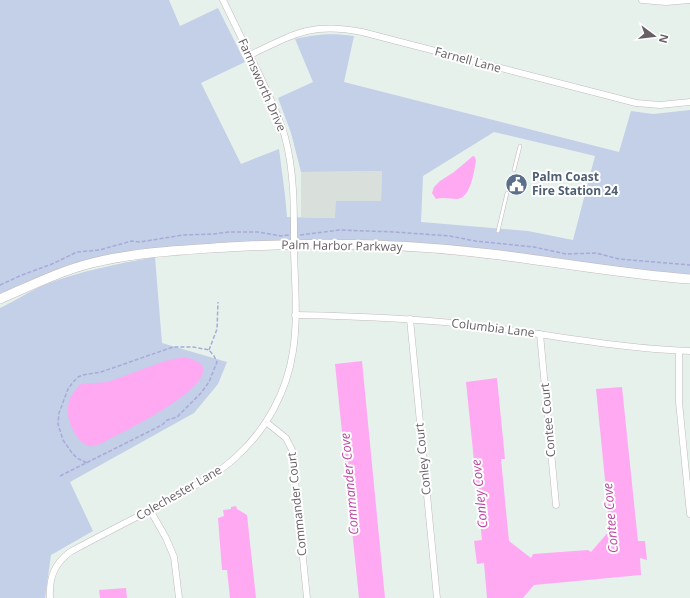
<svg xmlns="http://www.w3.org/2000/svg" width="690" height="598" viewBox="0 0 690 598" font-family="'Open Sans',sans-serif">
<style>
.industrial{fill:#d9e0db}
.green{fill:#c4cfe8;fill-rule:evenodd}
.water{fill:#ffa9f3}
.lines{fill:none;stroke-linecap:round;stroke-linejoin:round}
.lane-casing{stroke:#c1babe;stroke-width:4}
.street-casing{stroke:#c1babe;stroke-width:7}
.secondary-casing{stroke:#c1b9be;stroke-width:10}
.path{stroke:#a8aad9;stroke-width:1.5;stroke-dasharray:4 2;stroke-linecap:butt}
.lane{stroke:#fff;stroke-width:3}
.street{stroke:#fff;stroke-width:6}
.secondary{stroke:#fff;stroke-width:9}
.labels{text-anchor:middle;stroke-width:4;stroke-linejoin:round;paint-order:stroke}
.street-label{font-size:12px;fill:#675f65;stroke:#fff}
.service-label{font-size:12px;font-weight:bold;fill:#4e5e75;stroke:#fff;text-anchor:start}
.water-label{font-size:13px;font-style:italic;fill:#bb47a2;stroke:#fff}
</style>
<rect width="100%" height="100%" fill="#e7f1ec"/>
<polygon class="industrial" points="382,171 381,201 336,201 336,218 301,217 301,172"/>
<g class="green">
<path d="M0,0H169L180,26L218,8L245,62L201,83L241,164L279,149L285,195L287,217L335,218L336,201H381L382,171L301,172L291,133L278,98L313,82L295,39C318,34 331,33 354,36L344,82L619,152L631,111L653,114L690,110V275L648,272L389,242L125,253L68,265L0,296ZM494,132L595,156L573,240L528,231L421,222L423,176Z"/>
<path d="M155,257L162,343L227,362L218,384L194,413L70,482L93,531L51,555L45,598H0V308C15,301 30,291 44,285C80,271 117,264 155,257Z"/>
</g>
<g class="water">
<path d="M473,156L475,157L476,161C474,171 471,197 458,199C451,199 443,197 436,199L432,193L434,187L440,181L454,172Z"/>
<path d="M185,357C191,359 201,361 203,368C208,390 128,430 111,438C106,441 99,445 94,446C81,448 72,430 69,420C65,406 70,394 81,384L108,382L165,361Z"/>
<polygon points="362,361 385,598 359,598 335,364"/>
<polygon points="497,378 505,459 501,459 509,541 531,558 533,554 588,550 591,552 610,530 596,389 622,387 638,541 645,541 647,560 640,558 641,575 534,585 523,598 487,598 484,563 477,564 474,541 482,540 466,382"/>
<polygon points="236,506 237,509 247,515 256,598 230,598 227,570 222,570 218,518 224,516 223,510 231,509 231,507"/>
<polygon points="126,588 127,598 100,598 99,590"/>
</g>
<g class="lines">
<defs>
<g id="lane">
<polyline points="514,170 520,146"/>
<polyline points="498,231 507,193"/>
</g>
<g id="street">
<polyline points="642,0 666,2 690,0"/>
<path d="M250,55C294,34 311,22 362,32L636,103L660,105L690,102"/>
<path d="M295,315C357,316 418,318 479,326C549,334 619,349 690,351"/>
<polyline points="410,319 437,598"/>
<polyline points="540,334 556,505"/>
<polyline points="679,351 679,402 690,514"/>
<polyline points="266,422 286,438 292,450 307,598"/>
<polyline points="150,510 166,538 174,557 179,598"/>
<path d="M50,598C49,578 54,564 70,552C103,534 137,517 170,500C192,487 217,475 236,457C266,430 287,392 293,351C298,319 295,285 294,252C294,214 295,174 285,137C279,115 268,94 259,74C247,49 235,25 223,0"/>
</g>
<path id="secondary" d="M0,299C30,286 60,271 92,263C136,252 182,250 228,247C315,242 404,243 491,254C558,262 623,274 690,279"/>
</defs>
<use href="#lane" class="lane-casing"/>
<use href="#street" class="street-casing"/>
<use href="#secondary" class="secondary-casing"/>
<g class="path">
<polyline points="300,235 339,230 394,232 450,236 475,241 534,247 566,254 596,253 619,259 690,265"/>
<polyline points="0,285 22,275 52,264 77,252 99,250 132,241 140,242 183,235 214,234 229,232 258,232 282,236 289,235"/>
<polyline points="209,350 217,329 218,302"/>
<polyline points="60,476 162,425 167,420 177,417 201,393 209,382 217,362 214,356 209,350 193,347 173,347 101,372 83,375 78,377 73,382 68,389 59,413 58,424 63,440 72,453 77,458 87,463"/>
</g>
<use href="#lane" class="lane"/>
<use href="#street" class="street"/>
<use href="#secondary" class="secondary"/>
</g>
<defs>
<symbol id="civic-disc" viewBox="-11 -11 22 22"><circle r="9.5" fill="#5c6f8a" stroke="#fff"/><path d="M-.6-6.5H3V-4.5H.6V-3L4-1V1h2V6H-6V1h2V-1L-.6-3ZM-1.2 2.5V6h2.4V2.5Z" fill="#fff"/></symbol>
</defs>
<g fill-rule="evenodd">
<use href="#civic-disc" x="504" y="172" width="25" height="25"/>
</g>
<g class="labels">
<g class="street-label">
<text transform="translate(468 60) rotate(15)" y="4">Farnell Lane</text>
<text transform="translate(262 85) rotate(66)" y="4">Farmsworth Drive</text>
<text transform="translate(342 246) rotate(1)" y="4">Palm Harbor Parkway</text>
<text transform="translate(493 328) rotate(7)" y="4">Columbia Lane</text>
<text transform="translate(548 420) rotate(-95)" y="4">Contee Court</text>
<text transform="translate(423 459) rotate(-96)" y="4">Conley Court</text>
<text transform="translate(179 493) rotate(-30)" y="4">Colechester Lane</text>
<text transform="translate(297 504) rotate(-96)" y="4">Commander Court</text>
</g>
<g class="service-label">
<text x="532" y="181">Palm Coast<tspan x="532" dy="14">Fire Station 24</tspan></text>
</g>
<g class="water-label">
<text transform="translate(349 484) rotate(-95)" y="5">Commander Cove</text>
<text transform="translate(479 494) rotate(-96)" y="5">Conley Cove</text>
<text transform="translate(610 518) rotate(-95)" y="5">Contee Cove</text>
</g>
</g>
<g transform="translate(654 36) rotate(105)" stroke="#ffffff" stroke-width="3" paint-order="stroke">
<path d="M0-3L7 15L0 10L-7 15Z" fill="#675f65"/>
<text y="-6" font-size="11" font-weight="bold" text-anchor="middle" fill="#675f65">N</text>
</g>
</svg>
